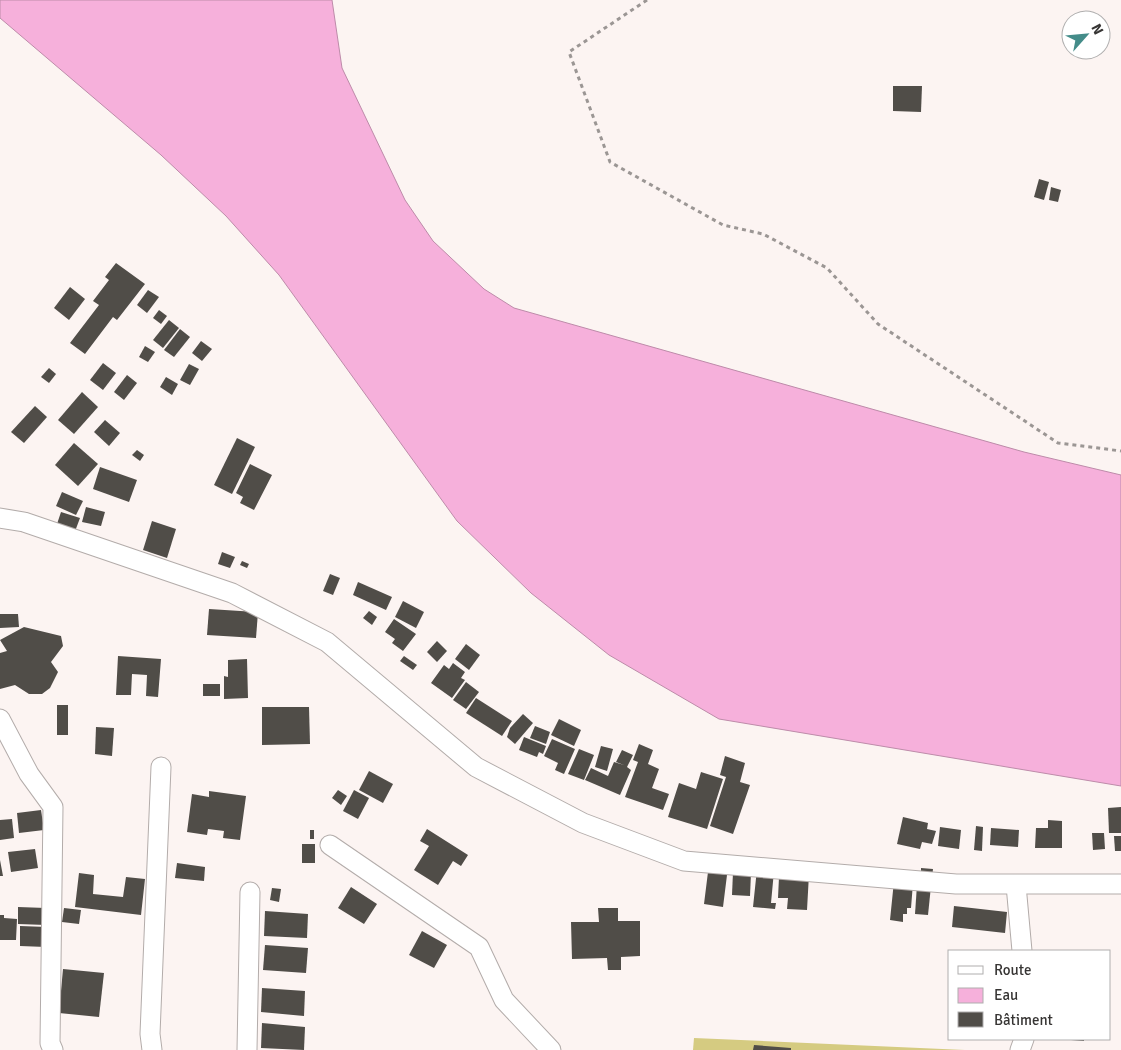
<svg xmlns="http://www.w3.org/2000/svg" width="1121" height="1050" viewBox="0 0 1121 1050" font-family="Signika,sans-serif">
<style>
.green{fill:#d5cb81}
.water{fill:#f6b0db;stroke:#bd8ba9}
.building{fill:#504d48}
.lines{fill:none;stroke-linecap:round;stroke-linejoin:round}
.minor-casing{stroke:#b3acaa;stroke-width:21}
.path{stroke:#9b9694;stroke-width:3;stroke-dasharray:4 4;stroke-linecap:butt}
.minor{stroke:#fff;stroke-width:19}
</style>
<rect width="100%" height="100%" fill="#fcf4f2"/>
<polygon class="green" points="694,1038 965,1050 693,1050"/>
<polygon class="water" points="0,0 332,0 342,68 405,200 433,241 484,289 514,308 1024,452 1121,475 1121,786 719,719 609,655 531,593 457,521 279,275 226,216 161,155 0,18"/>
<g class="building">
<polygon points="893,86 922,86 921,112 893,111"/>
<polygon points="1039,179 1049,182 1044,200 1034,197"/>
<polygon points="1051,187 1061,190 1058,202 1049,200"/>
<polygon points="116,263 145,284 117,320 113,317 85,354 70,343 99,305 93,301 109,280 105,277"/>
<polygon points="70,287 85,299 69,320 54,308"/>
<polygon points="148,290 159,297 147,313 137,305"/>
<polygon points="159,310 167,316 161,324 153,318"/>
<polygon points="169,320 179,328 163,348 153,340"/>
<polygon points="180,329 190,337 174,357 164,350"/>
<polygon points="201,341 212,349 202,361 192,353"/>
<polygon points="145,346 155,352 148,362 139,357"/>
<polygon points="103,363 116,373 103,390 90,380"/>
<polygon points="189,364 199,369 190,385 180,380"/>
<polygon points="49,368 56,374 49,383 41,377"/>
<polygon points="127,375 137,383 124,400 114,392"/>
<polygon points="166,377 178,384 172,395 160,387"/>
<polygon points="82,392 98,407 74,434 58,420"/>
<polygon points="35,406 47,417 24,443 11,432"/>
<polygon points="105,420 120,433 109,446 94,432"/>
<polygon points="237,438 255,447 232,494 214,485"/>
<polygon points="74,443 98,464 78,486 55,465"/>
<polygon points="137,450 144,455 140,461 132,455"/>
<polygon points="250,464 272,475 254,510 240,503 243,497 236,493"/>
<polygon points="100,467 137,480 129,502 93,489"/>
<polygon points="62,492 83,501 76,515 56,506"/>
<polygon points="86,507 105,512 101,526 82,522"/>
<polygon points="61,512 80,518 74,534 56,527"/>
<polygon points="152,521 176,529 167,558 143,550"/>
<polygon points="222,552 235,557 230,568 218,564"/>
<polygon points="242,561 249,564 247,568 240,565"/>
<polygon points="330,574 340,578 333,595 323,591"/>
<polygon points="358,582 392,597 386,610 353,595"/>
<polygon points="403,601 424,612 416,628 395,617"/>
<polygon points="209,609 258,612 256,638 207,635"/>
<polygon points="369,611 377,617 372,625 363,618"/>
<polygon points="0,614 18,614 19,627 0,628"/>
<polygon points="394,619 416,634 403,651 392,643 395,639 385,632"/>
<polygon points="24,627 61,636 63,646 51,662 58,672 50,688 42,694 29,694 15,685 0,689 0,653 7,651 0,640"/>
<polygon points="437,641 447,651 437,662 427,652"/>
<polygon points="466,644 480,655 469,670 455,659"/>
<polygon points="118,656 161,659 158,697 146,696 147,675 132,674 131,695 116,695"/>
<polygon points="404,656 417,665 413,670 400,661"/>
<polygon points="247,659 248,698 224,699 224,676 228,677 228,660"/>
<polygon points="453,663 465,672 461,678 465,680 452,698 431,683 444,665 449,669"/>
<polygon points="466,682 479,692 466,709 453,700"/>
<rect x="203" y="684" width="17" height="12"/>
<polygon points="476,698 512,721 502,736 466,713"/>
<rect x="57" y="705" width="11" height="30"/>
<polygon points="262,707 309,707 310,744 262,745"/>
<polygon points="523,714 533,723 515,744 507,737 510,728"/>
<polygon points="559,719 581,730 574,746 551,735"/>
<polygon points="535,726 550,732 546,744 530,738"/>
<polygon points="96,727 114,728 112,756 95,754"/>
<polygon points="524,737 546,746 543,754 539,752 537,757 519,750"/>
<polygon points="552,739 575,749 564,774 555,770 558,763 544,756"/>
<polygon points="639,744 653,750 648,764 659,769 652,788 669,794 663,810 625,797 638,762 633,760"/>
<polygon points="601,746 613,749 607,771 595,767"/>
<polygon points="579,749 594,755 584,780 568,774"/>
<polygon points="622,750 633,755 627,767 631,770 620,795 585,780 591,768 608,776 614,762 624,765 616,762"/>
<polygon points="725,756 745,763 740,782 750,785 733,834 710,826 726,777 720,775"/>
<polygon points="369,771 393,784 383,803 359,790"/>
<polygon points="701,772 723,779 707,829 668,817 679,783 696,789"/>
<polygon points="338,790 347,796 341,805 332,798"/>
<polygon points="354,790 369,798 358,819 343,811"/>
<polygon points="209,791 246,796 240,840 223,838 224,831 208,829 207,835 187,832 192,794 209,797"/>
<polygon points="1121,807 1121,833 1109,833 1108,808"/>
<polygon points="41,810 44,830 19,833 17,813"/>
<polygon points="903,817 928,823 927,829 936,831 932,844 922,842 920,849 897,844"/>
<polygon points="12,819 14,838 0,840 0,820"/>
<polygon points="1048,820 1062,821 1062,848 1035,848 1036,828 1048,828"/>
<polygon points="976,826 983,827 982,851 974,850"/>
<polygon points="940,827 961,830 959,849 938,846"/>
<polygon points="991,828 1019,830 1018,847 990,845"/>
<polygon points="427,829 468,855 461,866 453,861 438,885 414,870 429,846 420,841"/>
<rect x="310" y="830" width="4" height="9"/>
<polygon points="1092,833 1104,833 1105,849 1093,850"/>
<polygon points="1114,836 1121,836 1121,851 1115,851"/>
<rect x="302" y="844" width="13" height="19"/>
<polygon points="35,849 38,868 11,872 8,852"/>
<polygon points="0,860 3,876 0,876"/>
<polygon points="177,863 205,867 204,881 175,878"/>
<polygon points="921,868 933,869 932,878 921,877"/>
<polygon points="757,869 774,871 771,903 776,903 775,909 753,907"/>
<polygon points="708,872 727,875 723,907 704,904"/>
<polygon points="733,872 751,873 750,896 732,895"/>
<polygon points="79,873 94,875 93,894 123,897 126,877 145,879 141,915 75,907"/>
<polygon points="809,874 807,910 787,909 788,898 778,898 779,877"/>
<polygon points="894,881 913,883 911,908 907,908 907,914 903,914 903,922 890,920"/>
<polygon points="917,885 931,886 928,915 915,914"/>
<polygon points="351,887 377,904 364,924 338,908"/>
<polygon points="272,888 281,889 279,902 270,900"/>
<polygon points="954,906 1007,912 1005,933 952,927"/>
<polygon points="18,907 46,908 46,925 18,924"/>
<polygon points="64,908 81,910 79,924 62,922"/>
<polygon points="598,908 618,908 618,921 640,921 640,956 621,957 621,970 608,970 607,958 572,959 571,922 599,922"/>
<polygon points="265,911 308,914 307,938 264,936"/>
<polygon points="0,915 4,915 4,918 17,919 16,940 0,940"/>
<polygon points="20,926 47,927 46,947 20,946"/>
<polygon points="422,931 447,945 434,968 409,955"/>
<polygon points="265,945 308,948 306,973 263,970"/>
<polygon points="63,969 104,973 99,1017 59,1013"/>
<polygon points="262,988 305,991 304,1016 261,1012"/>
<polygon points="262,1023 305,1027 304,1050 261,1048"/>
<polygon points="1071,1039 1084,1039 1084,1041 1071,1040"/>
<polygon points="754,1045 791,1048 791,1050 753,1050"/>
</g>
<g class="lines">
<defs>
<g id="minor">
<polyline points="0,518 24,522 232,593 327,642 476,767 583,823 684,861 956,884 1121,884"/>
<polyline points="0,719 29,774 53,807 50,1043 53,1050"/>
<polyline points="330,845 479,947 504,1000 551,1050"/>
<polyline points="1016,885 1022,951"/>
<polyline points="152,1050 150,1034 161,767"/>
<polyline points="247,1050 250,892"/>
<polyline points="1020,1050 1024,1039"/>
</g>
</defs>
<use href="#minor" class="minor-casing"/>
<polyline class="path" points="647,0 569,52 610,162 723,225 763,234 827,268 878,324 1058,443 1121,451"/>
<use href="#minor" class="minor"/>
</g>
<rect x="948" y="950" width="162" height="90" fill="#ffffff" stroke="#afaeae"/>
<rect x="958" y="966" width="25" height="8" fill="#ffffff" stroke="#afaeae"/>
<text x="994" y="975" font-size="15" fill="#373534">Route</text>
<rect x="958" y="988" width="25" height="15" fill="#f6b0db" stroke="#afaeae"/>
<text x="994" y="1000" font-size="15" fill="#373534">Eau</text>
<rect x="958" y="1012" width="25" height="15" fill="#504d48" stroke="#afaeae"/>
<text x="994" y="1025" font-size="15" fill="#373534">Bâtiment</text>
<g transform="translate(1086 35) rotate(63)"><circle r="24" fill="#ffffff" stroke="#afaeae"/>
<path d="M0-4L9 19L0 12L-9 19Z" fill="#448c89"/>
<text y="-8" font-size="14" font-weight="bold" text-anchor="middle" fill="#373534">N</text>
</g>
</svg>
